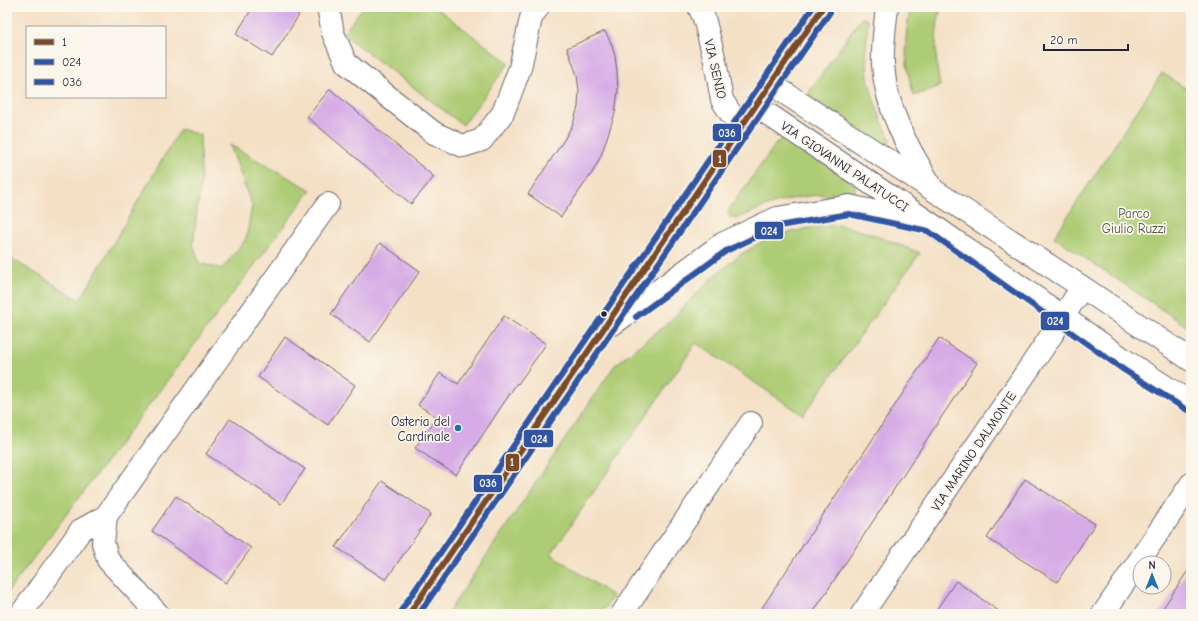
<svg xmlns="http://www.w3.org/2000/svg" width="1198" height="621" viewBox="0 0 1198 621" font-family="'Comic Neue',sans-serif">
<style>
.green{fill:#adcc74;stroke:#687758}
.building{fill:#d6abe6}
.lines{fill:none;stroke-linecap:round;stroke-linejoin:round}
.minor-casing{stroke:#6c646b;stroke-width:24}
.minor{stroke:#fff;stroke-width:22}
.bus-1-casing{stroke:#fbf7ec;stroke-width:9}
.bus-2-casing{stroke:#fbf7ec;stroke-width:9}
.bus-3-casing{stroke:#fbf7ec;stroke-width:9}
.bus-1{stroke:#7a4b2a;stroke-width:6}
.bus-2{stroke:#3155a3;stroke-width:6}
.bus-3{stroke:#3155a3;stroke-width:6}
.bus-dot{fill:#22223b;stroke:#fbf7ec;stroke-width:1.5}
.poi-dot{fill:#1f6fb2;stroke:#fbf7ec;stroke-width:1.5}
.labels{text-anchor:middle;stroke-width:3.5;stroke-linejoin:round;paint-order:stroke}
.street-label{font-size:13px;fill:#22223b;stroke:#fbf7ec}
.park-label{font-size:13px;fill:#4c554c;stroke:#fbf7ec}
.poi-label{font-size:13px;fill:#22223b;stroke:#fbf7ec;text-anchor:end}
.line-badge{stroke:#fbf7ec;stroke-width:1.5}
.badge-label{font-size:11px;text-anchor:middle;font-weight:bold;fill:#fff}
</style>
<rect width="100%" height="100%" fill="#fbf7ec"/>
<filter id="ink" filterUnits="userSpaceOnUse"><feTurbulence type="fractalNoise" baseFrequency=".025" numOctaves="2"/><feDisplacementMap in="SourceGraphic" scale="8" xChannelSelector="R" yChannelSelector="G"/><feConvolveMatrix kernelMatrix="1 2 1 2 8 2 1 2 1" color-interpolation-filters="sRGB"/></filter>
<filter id="wash" filterUnits="userSpaceOnUse"><feTurbulence type="fractalNoise" baseFrequency=".012" numOctaves="4" result="noise"/><feDisplacementMap in="SourceGraphic" scale="16" xChannelSelector="R" yChannelSelector="G"/><feGaussianBlur stdDeviation="0.9" result="paint"/><feColorMatrix in="noise" values="0 0 0 0 0 0 0 0 0 0 0 0 0 0 0 0 0 1.4 0 .05"/><feComposite in="paint" operator="in"/></filter>
<g filter="url(#wash)">
<rect width="100%" height="100%" fill="#f4e0c5"/>
<g class="green">
<polygon points="363,7 435,7 509,63 463,125 343,34"/>
<path d="M911,7H941C934,34 935,59 940,86L914,96C905,66 903,38 911,7Z"/>
<polygon points="861,18 865,18 868,20 866,50 868,77 873,98 880,117 890,139 889,145 886,147 809,97 810,91"/>
<polygon points="1162,73 1191,92 1191,329 1054,237"/>
<polygon points="180,129 200,135 201,180 193,244 199,263 222,269 246,239 252,206 230,145 311,190 7,593 7,256 80,300"/>
<path d="M783,138H786L855,185V193C846,200 830,195 819,195C789,197 763,206 737,219C731,219 730,217 728,212L730,208L778,141Z"/>
<polygon points="839,225 869,233 920,253 803,415 696,343 551,554 613,596 601,614 447,614 615,365 669,322 714,276 740,255 770,237 810,228"/>
</g>
<g id="blocks">
<g class="building">
<polygon points="253,7 286,7 299,15 272,57 236,34"/>
<polygon points="605,31 611,43 615,56 617,72 618,91 615,113 601,156 592,173 561,217 528,194 564,140 573,124 578,107 579,91 577,75 567,48"/>
<polygon points="330,89 434,177 411,204 307,117"/>
<polygon points="380,243 420,271 370,342 331,314"/>
<polygon points="504,316 546,344 518,384 517,383 456,475 415,448 437,417 418,405 440,373 458,384"/>
<polygon points="285,337 355,385 328,425 258,377"/>
<polygon points="939,338 977,363 812,614 758,614"/>
<polygon points="230,419 305,469 281,504 206,454"/>
<polygon points="1025,479 1095,524 1057,582 987,538"/>
<polygon points="382,481 431,514 386,580 336,547"/>
<polygon points="176,496 251,548 226,583 152,531"/>
<polygon points="1191,566 1191,614 1159,614"/>
<polygon points="956,581 1003,614 933,614"/>
</g>
</g>
</g>
<g filter="url(#ink)">
<use href="#blocks" fill-opacity="0" stroke="#6c646b" stroke-width="1"/>
<g class="lines">
<defs>
<g id="minor">
<polyline points="328,7 333,33 346,63 434,133 463,146 482,140 503,113 520,68 531,18 538,7"/>
<polyline points="699,7 704,18 715,61 722,100 731,114 743,125"/>
<path d="M887,7C885,26 882,46 883,65C886,110 908,148 930,184"/>
<polyline points="771,84 1082,287 1191,360"/>
<polyline points="756,106 931,224 1129,363 1191,403"/>
<polyline points="613,324 722,244 777,218 849,206 918,221"/>
<polyline points="106,516 103,543 108,560 158,614"/>
<polyline points="21,614 81,530 106,516 328,204"/>
<polyline points="409,614 823,7"/>
<polyline points="622,614 751,423"/>
<polyline points="862,614 1051,336 1082,287"/>
<polyline points="1103,614 1191,484"/>
</g>
</defs>
<use href="#minor" class="minor-casing"/>
<use href="#minor" class="minor"/>
<defs>
<polyline id="bus-1" points="409,614 823,7"/>
<g id="bus-2">
<polyline points="636,317 726,251 779,226 849,214 928,231 1124,370 1187,410"/>
<polyline points="419,614 830,12"/>
</g>
<polyline id="bus-3" points="402,609 813,7"/>
</defs>
<use href="#bus-1" class="bus-1-casing"/>
<use href="#bus-2" class="bus-2-casing"/>
<use href="#bus-3" class="bus-3-casing"/>
<use href="#bus-1" class="bus-1"/>
<use href="#bus-2" class="bus-2"/>
<use href="#bus-3" class="bus-3"/>
</g>
</g>
<circle class="bus-dot" cx="604" cy="314" r="3.5"/>
<circle class="poi-dot" cx="458" cy="428" r="4"/>
<g class="labels">
<g class="street-label">
<text transform="translate(716 69) rotate(77)" y="5">VIA SENIO</text>
<text transform="translate(845 166) rotate(34)" y="5">VIA GIOVANNI PALATUCCI</text>
<text transform="translate(973 451) rotate(-56)" y="5">VIA MARINO DALMONTE</text>
</g>
<g class="park-label">
<text x="1134" y="218">Parco<tspan x="1134" dy="15">Giulio Ruzzi</tspan></text>
</g>
<g class="poi-label">
<text x="450" y="426">Osteria del<tspan x="450" dy="15">Cardinale</tspan></text>
</g>
</g>
<g class="line-badge">
<rect x="712" y="123" width="30" height="19" rx="4" fill="#3155a3"/>
<rect x="712" y="149" width="15" height="19" rx="4" fill="#7a4b2a"/>
<rect x="754" y="221" width="30" height="19" rx="4" fill="#3155a3"/>
<rect x="1040" y="311" width="30" height="20" rx="4" fill="#3155a3"/>
<rect x="523" y="429" width="31" height="19" rx="4" fill="#3155a3"/>
<rect x="505" y="453" width="15" height="19" rx="4" fill="#7a4b2a"/>
<rect x="473" y="474" width="30" height="19" rx="4" fill="#3155a3"/>
</g>
<g class="badge-label">
<text x="727" y="137">036</text>
<text x="720" y="163">1</text>
<text x="769" y="235">024</text>
<text x="1055" y="325">024</text>
<text x="539" y="443">024</text>
<text x="512" y="466">1</text>
<text x="488" y="487">036</text>
</g>
<rect width="1198" height="621" fill="none" stroke="#fbf7ec" stroke-width="24"/>
<rect x="26" y="26" width="140" height="72" fill="#fbf7ec" stroke="#a4a2a5"/>
<rect x="34" y="39" width="20" height="6" fill="#7a4b2a" stroke="#a4a2a5"/>
<text x="62" y="46" font-size="12" fill="#22223b">1</text>
<rect x="34" y="59" width="20" height="6" fill="#3155a3" stroke="#a4a2a5"/>
<text x="62" y="66" font-size="12" fill="#22223b">024</text>
<rect x="34" y="79" width="20" height="6" fill="#3155a3" stroke="#a4a2a5"/>
<text x="62" y="86" font-size="12" fill="#22223b">036</text>
<g transform="translate(1152 575)"><circle r="19" fill="#fbf7ec" stroke="#a4a2a5"/>
<path d="M0-3L7 15L0 10L-7 15Z" fill="#1f6fb2"/>
<text y="-6" font-size="11" font-weight="bold" text-anchor="middle" fill="#22223b">N</text>
</g>
<path d="M1044 44v6h84v-6" fill="none" stroke="#22223b" stroke-width="2"/>
<text x="1050" y="44" font-size="12" fill="#22223b" stroke="#fbf7ec" stroke-width="3" paint-order="stroke">20 m</text>
</svg>
